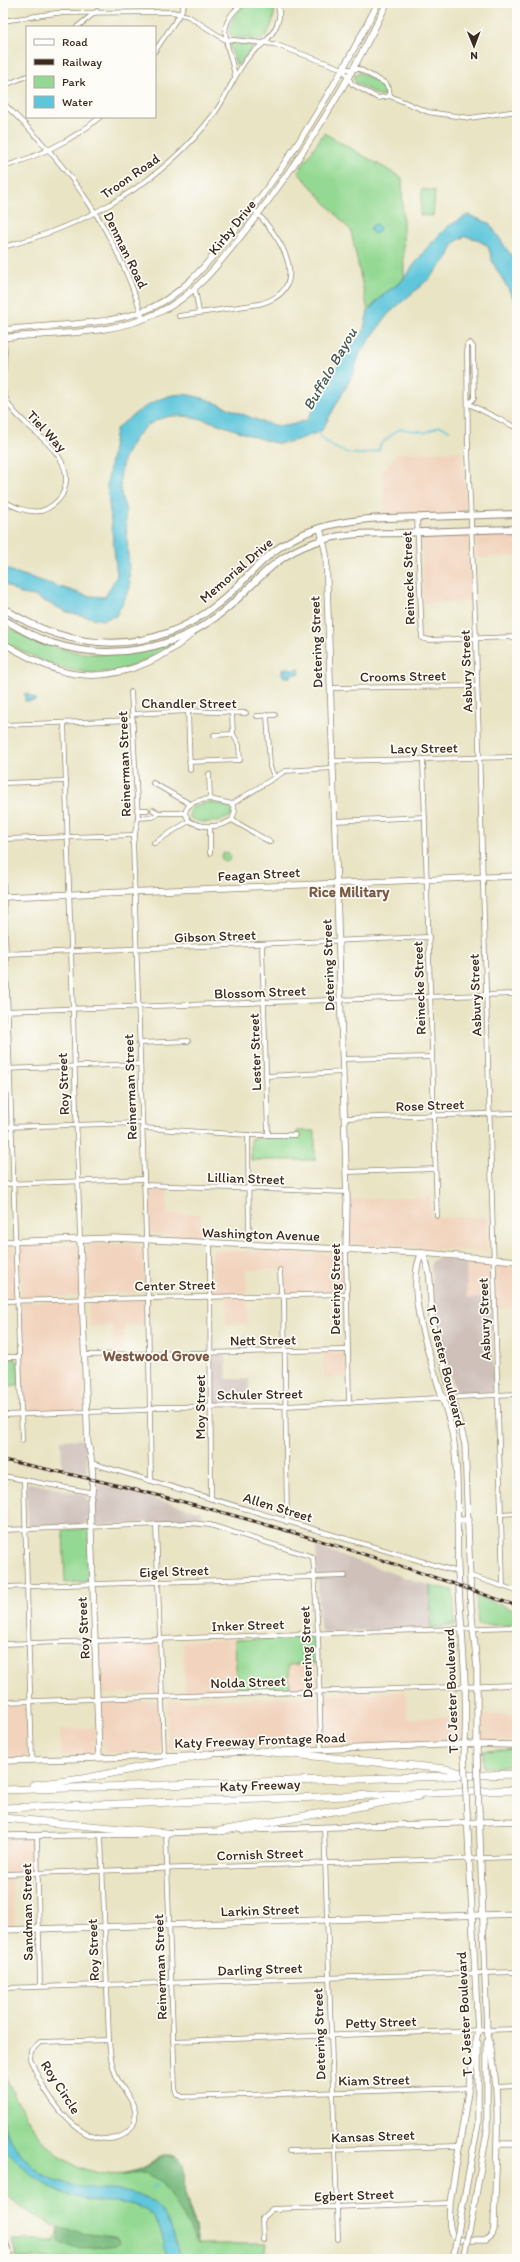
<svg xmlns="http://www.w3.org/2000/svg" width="520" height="2262" viewBox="0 0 520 2262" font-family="Itim,sans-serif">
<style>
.built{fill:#f2d4be}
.industrial{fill:#cfc0ba}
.green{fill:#94d993;stroke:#688258}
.forest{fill:#77b97d;stroke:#59724e}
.water{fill:#5ec6db;stroke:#4c787c}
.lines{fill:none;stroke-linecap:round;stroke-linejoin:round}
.stream{stroke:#5ec6db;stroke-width:1.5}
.street-casing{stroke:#928771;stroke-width:5.5}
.secondary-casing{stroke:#928771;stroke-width:7}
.primary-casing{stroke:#928771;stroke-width:8}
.highway-casing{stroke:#928771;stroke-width:8}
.street{stroke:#fff;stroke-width:4}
.secondary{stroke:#fff;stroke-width:5.5}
.primary{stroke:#fff;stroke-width:6}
.highway{stroke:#fff;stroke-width:7}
.rail-casing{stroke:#3b2a1e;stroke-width:3}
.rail{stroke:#fdfcf7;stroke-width:1.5;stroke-dasharray:4.5;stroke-linecap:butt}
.secondary-bridge-casing{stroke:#928771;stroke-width:7;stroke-linecap:butt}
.secondary-bridge{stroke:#fff;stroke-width:5.5}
.labels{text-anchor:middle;stroke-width:3.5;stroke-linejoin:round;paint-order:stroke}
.street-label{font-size:14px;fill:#3b2a1e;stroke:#fdfcf7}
.water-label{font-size:15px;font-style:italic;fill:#465957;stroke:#fdfcf7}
.neighbourhood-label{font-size:15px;font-weight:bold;fill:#7b5a43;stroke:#fdfcf7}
</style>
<rect width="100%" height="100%" fill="#fdfcf7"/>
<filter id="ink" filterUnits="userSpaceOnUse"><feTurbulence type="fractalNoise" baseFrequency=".025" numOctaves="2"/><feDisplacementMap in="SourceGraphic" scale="8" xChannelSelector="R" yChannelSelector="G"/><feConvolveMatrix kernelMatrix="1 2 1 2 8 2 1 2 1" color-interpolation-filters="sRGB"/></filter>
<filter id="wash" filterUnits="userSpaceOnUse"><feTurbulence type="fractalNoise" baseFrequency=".012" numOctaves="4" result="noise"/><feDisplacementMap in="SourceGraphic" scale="16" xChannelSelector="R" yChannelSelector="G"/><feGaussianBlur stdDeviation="0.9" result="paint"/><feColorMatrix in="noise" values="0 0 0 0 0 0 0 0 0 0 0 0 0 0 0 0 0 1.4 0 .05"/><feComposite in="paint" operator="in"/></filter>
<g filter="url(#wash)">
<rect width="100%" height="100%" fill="#e9e4c4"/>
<g class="built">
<polygon points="463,451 465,512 385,514 383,469 398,453"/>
<polygon points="517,533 517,557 476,558 477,535"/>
<polygon points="466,534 469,538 471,601 423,603 422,537"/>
<polygon points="146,1187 167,1188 167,1215 201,1214 201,1236 147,1234"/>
<polygon points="431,1197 431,1218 487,1217 487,1252 350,1243 351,1200"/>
<polygon points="111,1244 143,1246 145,1292 88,1294 86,1246"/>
<polygon points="76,1245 79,1250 80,1295 78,1296 21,1297 20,1247"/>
<polygon points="3,1247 11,1247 14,1251 16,1296 13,1298 3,1298"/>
<polygon points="215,1250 345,1255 345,1286 337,1292 286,1292 282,1290 282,1270 247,1270 247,1293 214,1294 212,1290 212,1253"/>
<polygon points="466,1261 490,1265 491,1298 467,1298"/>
<polygon points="498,1265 517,1267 517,1308 497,1308 496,1268"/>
<polygon points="247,1297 248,1324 226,1324 226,1298"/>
<polygon points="144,1299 146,1325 124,1325 125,1351 113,1352 113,1326 89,1326 89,1301"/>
<polygon points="80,1301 85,1407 81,1411 26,1411 24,1409 20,1305 23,1302"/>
<polygon points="323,1352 345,1354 346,1377 324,1378"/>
<polygon points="3,1477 6,1478 9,1528 3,1528"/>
<polygon points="235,1640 237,1691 185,1692 183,1641"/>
<polygon points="158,1643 161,1689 158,1692 102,1694 100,1689 98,1645"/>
<polygon points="316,1663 316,1688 290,1690 289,1664"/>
<polygon points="406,1691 407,1718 461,1716 461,1739 458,1742 325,1746 322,1697 324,1695"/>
<polygon points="317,1697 319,1744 168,1749 168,1701"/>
<polygon points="155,1701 160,1706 162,1749 160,1752 103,1753 100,1717 101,1707 104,1703"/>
<polygon points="3,1705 24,1705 29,1707 31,1754 29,1756 3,1758"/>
<polygon points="517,1714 517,1741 486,1742 482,1739 481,1715"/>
<polygon points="95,1728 95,1754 61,1756 60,1730"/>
<polygon points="3,1840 34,1840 36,1871 11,1872 15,1927 3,1928"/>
</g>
<g class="industrial">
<polygon points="438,1258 466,1261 467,1298 491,1298 494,1387 492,1392 461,1393 455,1390 435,1322 432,1302 431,1265 432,1261"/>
<polygon points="215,1354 226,1354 227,1379 249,1379 249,1404 218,1404 215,1402 213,1358"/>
<polygon points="86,1439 87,1472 62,1467 61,1440"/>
<polygon points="92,1482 202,1512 200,1521 96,1525 94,1523"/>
<polygon points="29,1483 86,1495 88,1499 88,1523 86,1525 28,1526 26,1487"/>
<polygon points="316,1547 430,1586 431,1628 322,1632 320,1628"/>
</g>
<g class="green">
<path d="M248,3H274C276,14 271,34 261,40L233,37L230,34C228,22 238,8 248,3Z"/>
<polygon points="231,43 251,45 252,48 237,66 230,47"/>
<polygon points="361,73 384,86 386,89 385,95 379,96 355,82 354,75"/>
<polygon points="324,133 402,178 404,277 401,282 385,293 368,311 351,231 298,172"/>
<polygon points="422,189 435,191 433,216 420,215"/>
<path d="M3,625C65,659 109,661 176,643C160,652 143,663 126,668C79,682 43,662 3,641Z"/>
<path d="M209,802L228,806L232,810L231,816C220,823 199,825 189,817L190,808Z"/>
<circle cx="226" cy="857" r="4.5"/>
<polygon points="297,1131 315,1131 315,1160 251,1160 251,1138 296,1137"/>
<polygon points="14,1359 18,1361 19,1385 3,1386 3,1360"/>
<polygon points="86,1529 89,1530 90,1581 65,1583 63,1530"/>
<polygon points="430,1586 453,1590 455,1625 431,1628"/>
<polygon points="476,1596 517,1611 517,1625 478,1625"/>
<polygon points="313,1637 315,1639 316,1663 289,1665 290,1690 237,1691 235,1640"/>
<polygon points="517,1749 517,1766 483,1767 483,1751"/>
<path d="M3,2073C25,2116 44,2161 95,2172C109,2175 123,2176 137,2171C150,2166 161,2151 175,2156L183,2166L185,2197L195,2227L198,2244H267L265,2259L17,2258L12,2240H55L58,2228L17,2205L3,2191Z"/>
</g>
<g class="forest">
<path d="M165,2155L178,2158C188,2167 183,2183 185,2196C187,2212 196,2227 198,2244L178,2207L161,2181L144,2173L121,2175L141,2170Z"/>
<path d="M58,2227C77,2234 97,2232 116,2238L119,2242L116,2245C102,2247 68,2252 59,2241Z"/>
</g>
<g class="water">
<path d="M468,215L489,223L517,264V304L493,263L488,246L476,239L465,236L454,243L448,257L431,277L388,314L360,353L352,376L322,430C313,435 286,445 276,443C223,432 160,382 126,454C119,468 118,493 125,507L130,588L116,616L102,620L67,612L34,596L21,594L3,583V566L11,571L88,596L105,597L117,576L107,485L116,429C133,415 150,400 173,395C203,389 249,423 281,426C288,427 300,422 307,420L346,351L363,333L368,311L385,293L401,282L426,249L447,227Z"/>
<circle cx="375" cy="229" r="4.5"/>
<polygon points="285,668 290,668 291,670 299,669 300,674 291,674 291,677 285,677 285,675 282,675 282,670 285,670"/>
<polygon points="25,693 36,699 35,701 25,701"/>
<path d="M3,2127C13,2145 29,2166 47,2177C83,2198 139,2177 165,2216C173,2228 176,2245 180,2259H167C164,2246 162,2226 153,2216C136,2200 116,2203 95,2201C54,2195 31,2177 3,2147Z"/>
</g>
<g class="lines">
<g class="stream">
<path d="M317,432C331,451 356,460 379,450L380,445L396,431L401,429L426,432L440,426L449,430"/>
<polyline points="152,2188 160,2183"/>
</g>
</g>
</g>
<g filter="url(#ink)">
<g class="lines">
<defs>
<g id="street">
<polyline points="3,21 56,13 173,12 188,16 224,39 274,44 343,69 359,69 385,83 389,89 390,96"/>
<polyline points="77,27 97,11"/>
<polyline points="155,51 180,14 185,3"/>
<polyline points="343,69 352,84 378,98 390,96 428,112 470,118 517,111"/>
<path d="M235,77C231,47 211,26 244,3"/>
<polyline points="3,86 27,76"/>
<path d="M3,103C69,165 117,232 143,319"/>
<path d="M3,167C36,157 74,140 100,117"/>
<path d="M3,247C85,226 162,183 214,114C228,95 235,72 250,55C254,50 260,47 264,43C274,33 285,16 276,3"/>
<polyline points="195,289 199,312"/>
<path d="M179,316L259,304C317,289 279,234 252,208"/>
<polyline points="3,378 5,351 3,330"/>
<path d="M3,390C5,396 7,404 12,409C30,433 81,457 62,495C58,502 49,509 41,511C27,513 15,507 3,501"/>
<polyline points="469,404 474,398 473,347 470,343 467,345 468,452 476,639 503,1586"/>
<polyline points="469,404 517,428"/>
<polyline points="417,517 422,638 429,640 517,637"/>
<polyline points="330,688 477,686"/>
<polyline points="131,692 138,818 133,843 148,1297 151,1481"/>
<polyline points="188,711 190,770"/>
<polyline points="133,714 188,711 246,713"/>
<polyline points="267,715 270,767 274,776"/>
<polyline points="257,716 275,715"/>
<polyline points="64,723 80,1239"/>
<polyline points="3,725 133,720"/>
<polyline points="214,735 233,734"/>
<polyline points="423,759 437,1216"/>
<polyline points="332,761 517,757"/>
<polyline points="189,762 240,760 239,745 233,734 232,714"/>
<polyline points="209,774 210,799"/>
<polyline points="3,783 66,781"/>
<polyline points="153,783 190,804"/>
<path d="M210,799L232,804L235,811L232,820C218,828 203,828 189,821L185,813C188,801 200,800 210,799Z"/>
<polyline points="232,804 285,771 332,768"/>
<polyline points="137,810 147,810"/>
<polyline points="153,810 159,813"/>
<polyline points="138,818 153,817 159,813 185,813"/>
<polyline points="232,820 270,842"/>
<polyline points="334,821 425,817"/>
<polyline points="210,826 210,853"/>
<polyline points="3,839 135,835"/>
<polyline points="154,843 189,821"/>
<polyline points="3,869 22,1440"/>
<polyline points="262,945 268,1134"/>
<polyline points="3,954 429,937"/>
<polyline points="3,1011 517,994"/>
<polyline points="139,1043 188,1041"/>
<polyline points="342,1059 432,1057"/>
<polyline points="3,1069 139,1064"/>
<polyline points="267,1076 343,1072"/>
<polyline points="345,1118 517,1113"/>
<polyline points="3,1127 141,1123"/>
<polyline points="142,1128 248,1135 295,1135"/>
<polyline points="248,1135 249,1245"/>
<polyline points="346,1172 435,1169"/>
<polyline points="3,1184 144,1179"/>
<polyline points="144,1185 347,1192"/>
<polyline points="210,1244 211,1499"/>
<polyline points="346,1249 349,1403"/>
<polyline points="280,1270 281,1292 284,1299 287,1522"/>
<polyline points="3,1301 347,1294"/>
<polyline points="84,1355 347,1350"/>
<polyline points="3,1357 19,1357"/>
<polyline points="3,1415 145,1410 157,1407 286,1406 517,1394"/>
<polyline points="91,1463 458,1572"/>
<polyline points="3,1476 89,1492"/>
<polyline points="24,1480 32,1760"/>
<polyline points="501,1514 517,1513"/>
<polyline points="156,1524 164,1755"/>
<polyline points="3,1530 191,1523 210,1525 313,1557 318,1634 321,1749"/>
<polyline points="471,1576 517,1591"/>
<polyline points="3,1587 345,1576"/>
<polyline points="3,1644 517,1627"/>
<polyline points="3,1702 517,1685"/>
<polyline points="324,1827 338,2239"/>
<polyline points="166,1833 175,2089 177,2094 183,2097 469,2088"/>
<polyline points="37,1836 40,1986"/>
<polyline points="101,1836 109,2040"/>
<polyline points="3,1874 517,1857"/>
<polyline points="3,1988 517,1972"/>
<path d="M109,2040C110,2053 111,2065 117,2078C123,2091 138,2104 135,2119C133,2129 126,2135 116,2138C75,2147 43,2090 30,2059L31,2051L40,2042Z"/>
<polyline points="173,2041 517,2029"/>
<polyline points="497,2087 517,2086"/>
<polyline points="289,2151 458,2146"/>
<polyline points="263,2240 262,2218 272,2209 450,2203"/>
</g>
<g id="secondary">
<path d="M3,330C45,325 101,326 141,312C181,298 207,264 233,232C291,162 337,84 378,3"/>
<path d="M3,338C54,332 113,336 160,312C197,294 220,262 245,231C301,160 348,85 387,3"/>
<polyline points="320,528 326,554 347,1200 346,1249"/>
<path d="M3,643C21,653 39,664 58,670C106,685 157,665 193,633"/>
<polyline points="3,897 517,876"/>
<polyline points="80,1239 88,1447"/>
<polyline points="3,1242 114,1238 422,1253 517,1261"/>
<path d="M422,1253C401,1293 439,1380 450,1423C461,1467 456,1525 458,1571C461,1632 469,1695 464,1756"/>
<path d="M422,1253C434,1273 429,1302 433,1325L465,1444L471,1607L477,1668V1753"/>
<path d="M88,1444C92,1457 95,1488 90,1500L99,1757"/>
<polyline points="457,1520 469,1520"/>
<polyline points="283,1751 465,1744 517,1745"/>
<polyline points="206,1754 265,1751"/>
<polyline points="3,1761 193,1755"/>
<polyline points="479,1812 487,2032"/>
<polyline points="467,1813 478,2033"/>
<polyline points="243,1830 517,1821"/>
<polyline points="163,1833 223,1831"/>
<polyline points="3,1836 147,1834"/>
<polyline points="3,1930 517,1914"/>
<path d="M478,2030L450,2203C450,2214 446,2234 458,2240H486L492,2235L494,2229C495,2160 504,2099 487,2030"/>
<polyline points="498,2144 517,2144"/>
<polyline points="461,2215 478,2124 478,2043"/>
<polyline points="472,2217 487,2132 487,2041"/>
</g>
<g id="primary">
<path d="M3,608C72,653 153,657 219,603C251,577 265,549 308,532C346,517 386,518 426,517C457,516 487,515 517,514"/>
<path d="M3,619C19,628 34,638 52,643C111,662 177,650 225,610C256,584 272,557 313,543C341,532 372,534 402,533C441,531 479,530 517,529"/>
<polyline points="3,2238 10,2259"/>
</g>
<g id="highway">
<polyline points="261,1751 447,1769 465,1774"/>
<polyline points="33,1785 82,1779 208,1754"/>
<polyline points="3,1790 517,1774"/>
<polyline points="3,1808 517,1790"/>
<polyline points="3,1818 166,1833"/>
<polyline points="220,1831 419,1796"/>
</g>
</defs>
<use href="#street" class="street-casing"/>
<use href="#secondary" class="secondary-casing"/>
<use href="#primary" class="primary-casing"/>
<use href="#highway" class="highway-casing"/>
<use href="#street" class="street"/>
<use href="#secondary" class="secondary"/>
<use href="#primary" class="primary"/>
<use href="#highway" class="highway"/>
<defs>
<path id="rail" d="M3,1460C177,1495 350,1546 517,1606"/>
</defs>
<use href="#rail" class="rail-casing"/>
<use href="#rail" class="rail"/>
<defs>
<g id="secondary-bridge">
<polyline points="477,1753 479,1812"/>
<polyline points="464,1756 467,1813"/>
<polyline points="453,2259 461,2215"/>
<polyline points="463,2259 472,2217"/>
</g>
</defs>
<use href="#secondary-bridge" class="secondary-bridge-casing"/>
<use href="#secondary-bridge" class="secondary-bridge"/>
</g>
</g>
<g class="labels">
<g class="street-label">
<text transform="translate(130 176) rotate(-35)" y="5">Troon Road</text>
<text transform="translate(232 227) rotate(-51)" y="5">Kirby Drive</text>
<text transform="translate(126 250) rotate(64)" y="5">Denman Road</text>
<text transform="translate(47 431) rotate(47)" y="5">Tiel Way</text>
<text transform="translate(236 570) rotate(-41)" y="5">Memorial Drive</text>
<text transform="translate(408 578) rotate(-92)" y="5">Reinecke Street</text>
<text transform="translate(316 642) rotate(-92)" y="5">Detering Street</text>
<text transform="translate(466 671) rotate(-92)" y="5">Asbury Street</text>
<text transform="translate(403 676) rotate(-1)" y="5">Crooms Street</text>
<text x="189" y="708">Chandler Street</text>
<text transform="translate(424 748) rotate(-1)" y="5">Lacy Street</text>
<text transform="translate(124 764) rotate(-92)" y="5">Reinerman Street</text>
<text transform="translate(259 874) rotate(-3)" y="5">Feagan Street</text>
<text transform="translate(215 936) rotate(-2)" y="5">Gibson Street</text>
<text transform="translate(328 965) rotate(-92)" y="5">Detering Street</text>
<text transform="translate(419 988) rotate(-92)" y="5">Reinecke Street</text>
<text transform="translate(260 992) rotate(-2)" y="5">Blossom Street</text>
<text transform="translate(475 995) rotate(-92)" y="5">Asbury Street</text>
<text transform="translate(255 1052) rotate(-92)" y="5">Lester Street</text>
<text transform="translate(63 1084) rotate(-92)" y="5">Roy Street</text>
<text transform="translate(130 1087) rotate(-92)" y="5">Reinerman Street</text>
<text transform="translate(430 1105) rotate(-2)" y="5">Rose Street</text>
<text transform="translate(246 1178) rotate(2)" y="5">Lillian Street</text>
<text transform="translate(261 1234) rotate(2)" y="5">Washington Avenue</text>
<text transform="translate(175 1285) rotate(-1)" y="5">Center Street</text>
<text transform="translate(335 1289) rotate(-90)" y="5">Detering Street</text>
<text transform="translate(484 1319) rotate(-92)" y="5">Asbury Street</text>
<text transform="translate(263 1340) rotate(-1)" y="5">Nett Street</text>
<text transform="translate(446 1366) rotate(76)" y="5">T C Jester Boulevard</text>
<text transform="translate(260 1394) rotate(-1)" y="5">Schuler Street</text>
<text transform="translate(200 1407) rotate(-90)" y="5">Moy Street</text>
<text transform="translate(278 1507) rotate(17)" y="5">Allen Street</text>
<text transform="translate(174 1571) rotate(-2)" y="5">Eigel Street</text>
<text transform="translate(248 1625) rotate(-2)" y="5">Inker Street</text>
<text transform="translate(83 1628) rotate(-93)" y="5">Roy Street</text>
<text transform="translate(306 1652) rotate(-92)" y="5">Detering Street</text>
<text transform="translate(248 1682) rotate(-2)" y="5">Nolda Street</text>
<text transform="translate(451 1691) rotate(-92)" y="5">T C Jester Boulevard</text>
<text transform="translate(260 1740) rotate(-2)" y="5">Katy Freeway Frontage Road</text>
<text transform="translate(260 1785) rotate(-2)" y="5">Katy Freeway</text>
<text transform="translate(260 1854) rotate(-2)" y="5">Cornish Street</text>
<text transform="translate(260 1910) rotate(-2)" y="5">Larkin Street</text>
<text transform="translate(27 1912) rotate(-91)" y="5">Sandman Street</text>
<text transform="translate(93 1950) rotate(-92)" y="5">Roy Street</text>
<text transform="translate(160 1967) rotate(-92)" y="5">Reinerman Street</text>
<text transform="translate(260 1969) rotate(-2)" y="5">Darling Street</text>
<text transform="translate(464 2014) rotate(-93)" y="5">T C Jester Boulevard</text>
<text transform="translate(381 2022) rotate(-2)" y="5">Petty Street</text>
<text transform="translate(319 2034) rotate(-92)" y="5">Detering Street</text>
<text transform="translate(374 2080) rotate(-1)" y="5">Kiam Street</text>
<text transform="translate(61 2087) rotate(57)" y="5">Roy Circle</text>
<text transform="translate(373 2136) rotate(-2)" y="5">Kansas Street</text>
<text transform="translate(354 2195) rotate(-2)" y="5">Egbert Street</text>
</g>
<g class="water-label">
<text transform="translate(330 369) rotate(-60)" y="5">Buffalo Bayou</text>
</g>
<g class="neighbourhood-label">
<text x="349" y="897">Rice Military</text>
<text x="156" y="1361">Westwood Grove</text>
</g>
</g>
<rect width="520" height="2262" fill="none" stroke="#fdfcf7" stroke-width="16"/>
<rect x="26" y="26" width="130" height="92" fill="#fdfcf7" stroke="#afa8a0"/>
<rect x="34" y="39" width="20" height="6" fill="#ffffff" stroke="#afa8a0"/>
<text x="62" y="46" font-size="12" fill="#3b2a1e">Road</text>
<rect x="34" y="59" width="20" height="6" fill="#3b2a1e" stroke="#afa8a0"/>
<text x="62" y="66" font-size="12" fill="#3b2a1e">Railway</text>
<rect x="34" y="76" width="20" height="12" fill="#94d993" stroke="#afa8a0"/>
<text x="62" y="86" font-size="12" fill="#3b2a1e">Park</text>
<rect x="34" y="96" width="20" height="12" fill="#5ec6db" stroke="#afa8a0"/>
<text x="62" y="106" font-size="12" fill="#3b2a1e">Water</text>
<g transform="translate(474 46) rotate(179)" stroke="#fdfcf7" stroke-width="3" paint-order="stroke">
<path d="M0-3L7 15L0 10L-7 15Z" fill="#3b2a1e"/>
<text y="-6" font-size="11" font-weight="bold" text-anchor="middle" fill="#3b2a1e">N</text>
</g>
</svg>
